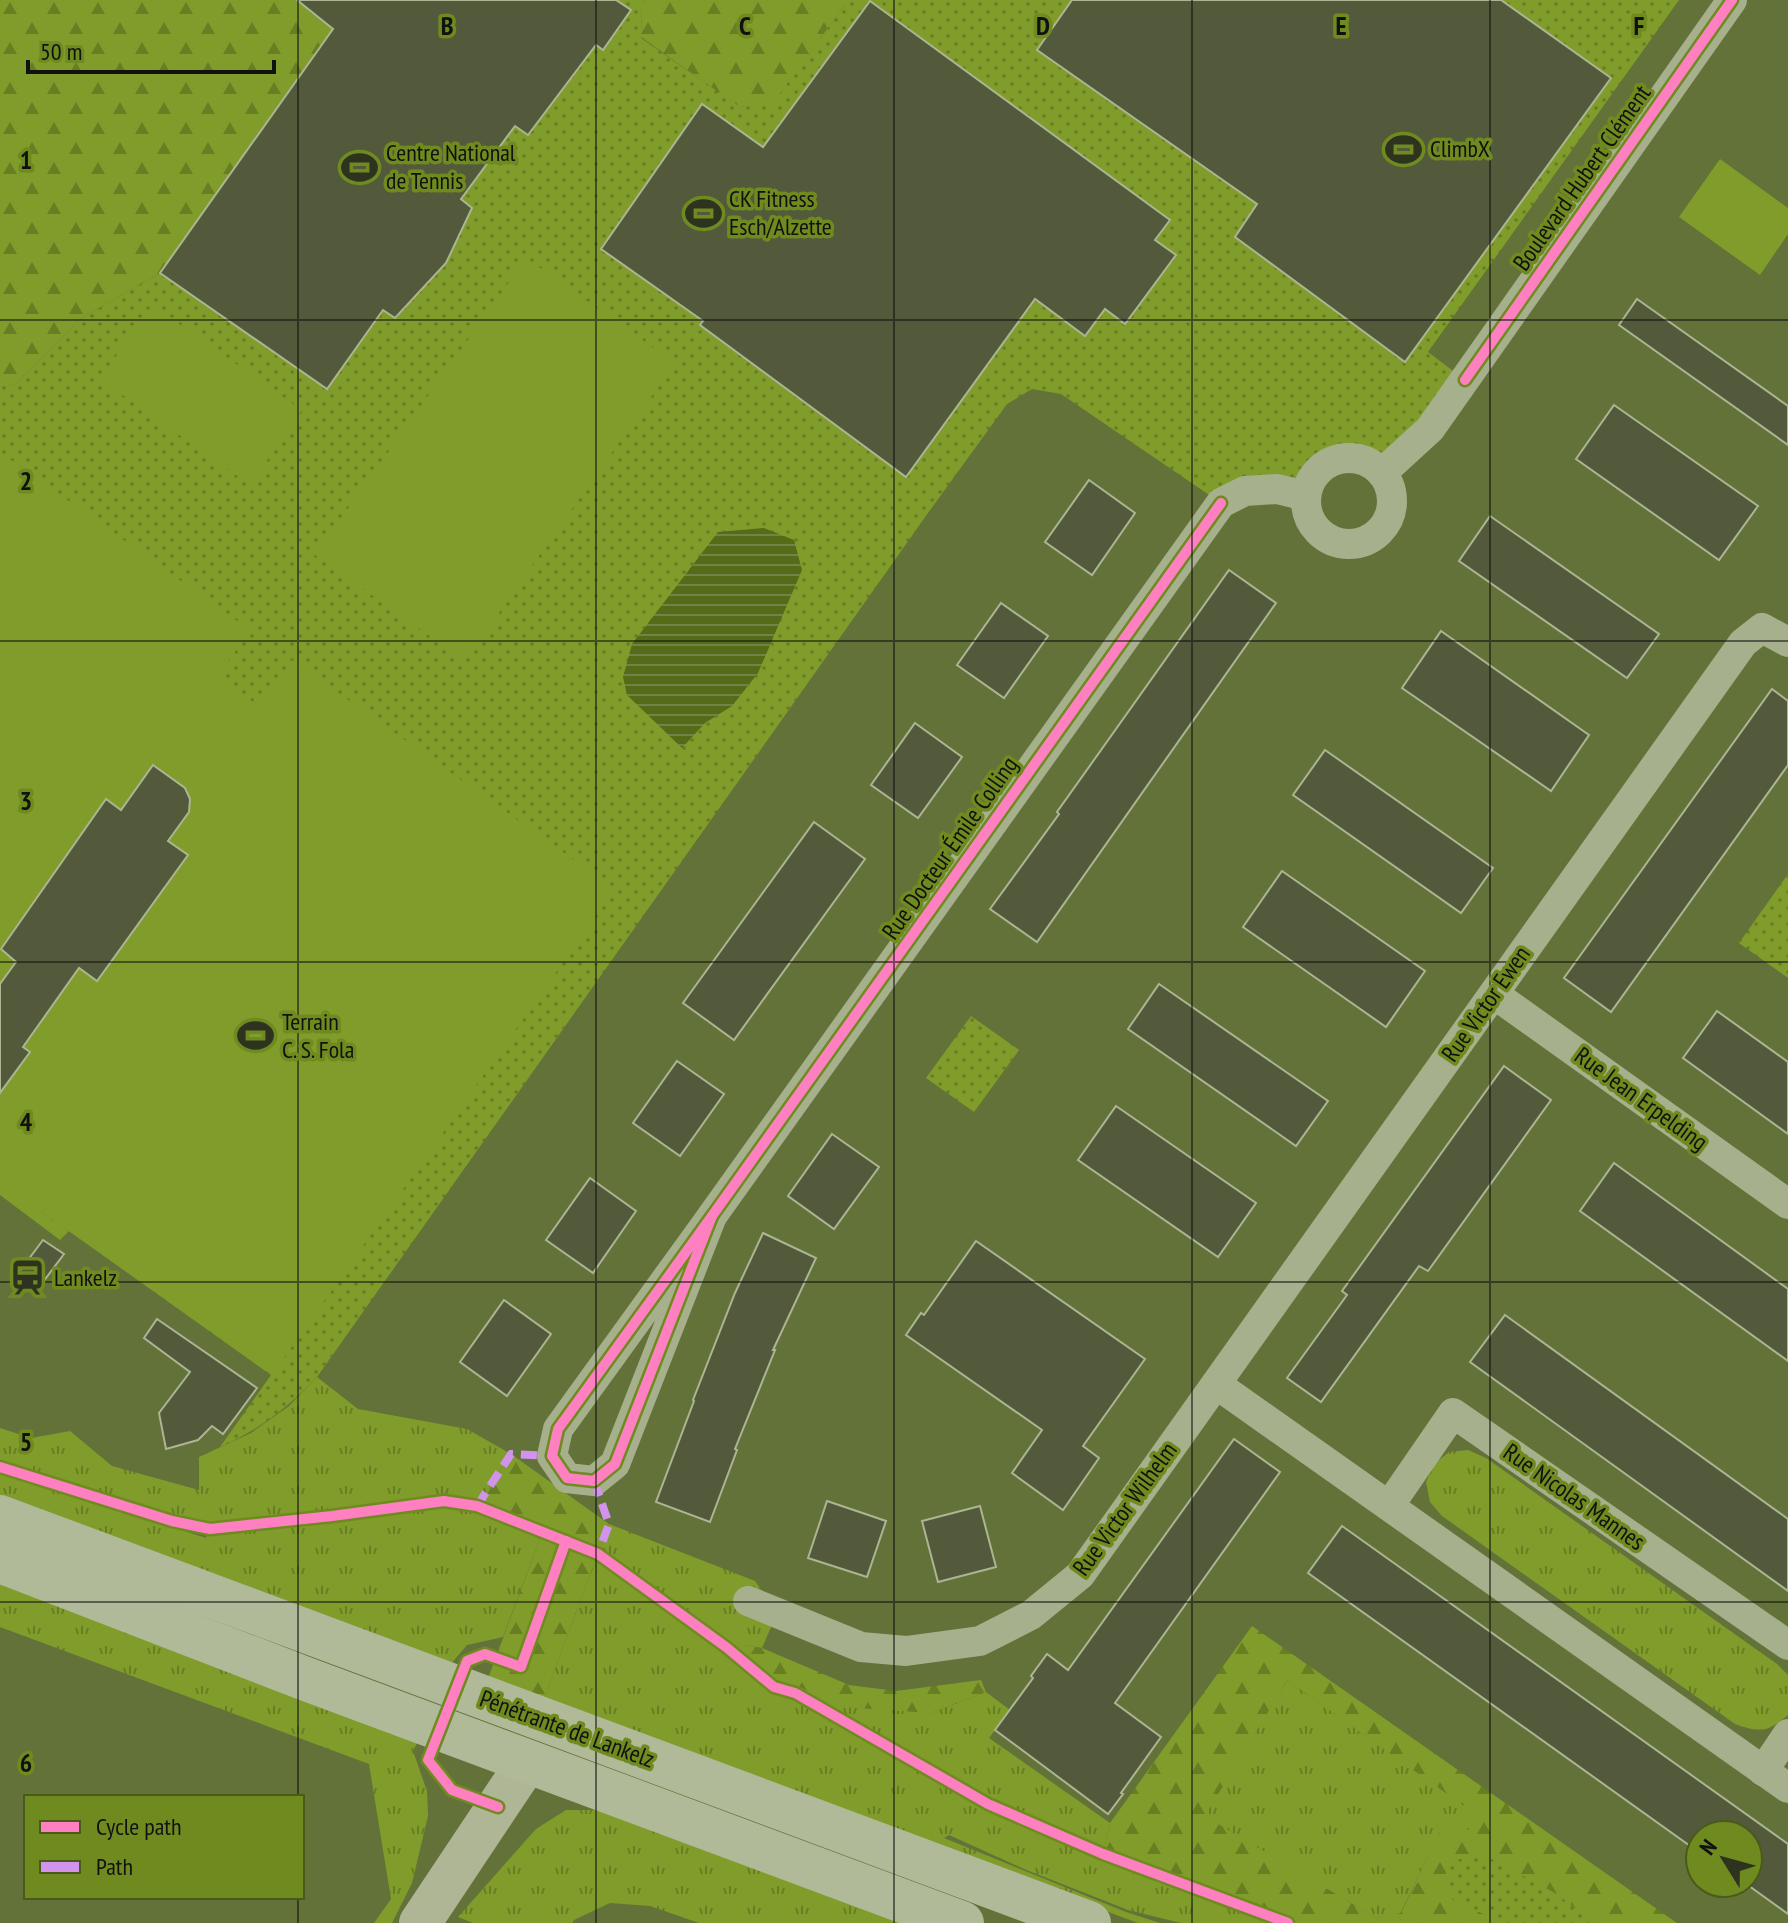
<svg xmlns="http://www.w3.org/2000/svg" width="1788" height="1923" viewBox="0 0 1788 1923" font-family="'PT Sans Narrow',sans-serif">
<style>
.grass{fill:url(#grass-tufts)}
.forest{fill:url(#forest-firs);fill-rule:evenodd}
.park{fill:url(#park-dots)}
.pitch{fill:#809c2b}
.water{fill:url(#water-rules)}
.building{fill:#525a3b;stroke:#acb593;stroke-width:2}
.lines{fill:none;stroke-linecap:round;stroke-linejoin:round}
.street{stroke:#a6b08c;stroke-width:30}
.secondary{stroke:#aeb695;stroke-width:42}
.primary{stroke:#b0b998;stroke-width:44}
.quiet{stroke:#d193ec;stroke-width:8;stroke-dasharray:16 8;stroke-linecap:butt}
.cycleway-casing{stroke:#6f8b1f;stroke-width:15}
.cycleway{stroke:#ff80c0;stroke-width:10}
.grid{fill:none;stroke:#111;stroke-width:2;stroke-opacity:0.55}
.labels{text-anchor:middle;stroke-width:7;stroke-linejoin:round;paint-order:stroke}
.poi-label{font-size:24px;fill:#111;stroke:#6f8b1f;text-anchor:start}
.street-label{font-size:24px;fill:#111;stroke:#6f8b1f}
.grid-label{font-size:26px;text-anchor:middle;font-weight:bold;fill:#111;stroke:#6f8b1f;stroke-width:7;stroke-linejoin:round;paint-order:stroke}
</style>
<defs>
<pattern id="grass-tufts" width="24" height="20" patternUnits="userSpaceOnUse" patternTransform="scale(2)"><rect width="24" height="20" fill="#809c2b"/><path d="M3 7l-1-3M5 7V3M7 7l1-3M15 17l-1-3M17 17v-4M19 17l1-3" fill="none" stroke="#677e23"/></pattern>
<pattern id="forest-firs" width="22" height="20" patternUnits="userSpaceOnUse" patternTransform="scale(2)"><rect width="22" height="20" fill="#809c2b"/><path d="M5 1l3.5 6h-7zM16 11l3.5 6h-7z" fill="#677e23"/></pattern>
<pattern id="park-dots" width="8" height="8" patternUnits="userSpaceOnUse" patternTransform="scale(2)"><rect width="8" height="8" fill="#809c2b"/><path d="M2 2h.1M6 6h.1" fill="none" stroke="#677e23" stroke-width="1.8" stroke-linecap="round"/></pattern>
<pattern id="water-rules" width="6" height="5" patternUnits="userSpaceOnUse" patternTransform="scale(2)"><rect width="6" height="5" fill="#546b18"/><path d="M0 2.5h6" fill="none" stroke="#728248"/></pattern>
</defs>
<rect width="100%" height="100%" fill="#637238"/>
<g class="grass">
<polygon points="317,1377 358,1409 467,1429 511,1454 477,1506 543,1531 503,1637 467,1645 450,1665 276,1597 0,1496 0,1471 206,1538 209,1529 172,1521 0,1467 0,1428 31,1438 70,1431 112,1466 199,1490 199,1457 251,1433 289,1406"/>
<path d="M1468,1450L1486,1458L1777,1664L1788,1675V1715C1768,1732 1760,1733 1735,1724L1442,1516L1430,1502L1426,1482L1434,1464L1449,1452Z"/>
<polygon points="609,1524 755,1581 777,1613 762,1648 745,1645 741,1652 931,1713 986,1692 1010,1710 989,1738 1110,1823 1103,1854 1280,1920 1279,1923 1181,1923 1128,1910 1024,1869 949,1835 944,1838 1126,1912 1160,1923 1138,1923 543,1701"/>
<polygon points="0,1579 420,1737 413,1751 427,1791 428,1816 412,1883 392,1923 374,1923 391,1899 369,1764 0,1627"/>
<polygon points="1287,1680 1479,1816 1458,1844 1439,1834 1400,1914 1376,1918 1204,1816"/>
<polygon points="566,1810 594,1810 632,1816 918,1923 699,1923 650,1906 610,1903 574,1920 572,1923 473,1923 458,1917 536,1829"/>
</g>
<g class="forest">
<polygon points="0,0 297,0 333,29 160,273 80,319 14,385 0,387"/>
<polygon points="645,0 844,0 844,6 773,104 739,107 641,37 642,4"/>
<polygon points="0,1182 69,1231 60,1240 0,1195"/>
<polygon points="511,1454 609,1524 543,1701 487,1681 543,1531 477,1506"/>
<path d="M1252,1626L1677,1923H1288L1103,1854L1110,1823ZM1287,1680L1478,1816L1458,1844L1439,1833L1401,1913L1376,1918L1205,1816Z"/>
<polygon points="744,1645 762,1648 849,1685 896,1691 981,1680 986,1692 931,1713 842,1707 778,1677 741,1651"/>
</g>
<g class="park">
<path d="M297,0H645L642,4L641,38L740,107L773,103L844,6V0H1679L1428,352L1465,380L1382,473C1355,450 1329,454 1309,482L1221,503L1061,394L1032,389L1007,404L928,513L317,1377C285,1410 262,1428 220,1447L271,1375L0,1182V387L14,385L80,319L160,273L333,29Z"/>
<polygon points="1788,874 1788,978 1739,943"/>
<polygon points="971,1016 1019,1050 974,1112 926,1078"/>
<polygon points="1480,1853 1557,1894 1589,1919 1589,1923 1503,1923 1453,1900 1446,1889 1446,1873 1457,1860"/>
</g>
<g class="pitch">
<polygon points="1720,159 1788,208 1788,234 1760,275 1679,217"/>
<polygon points="526,258 675,363 465,661 315,555"/>
<polygon points="152,305 302,410 250,485 100,379"/>
<polygon points="0,452 250,630 218,677 259,706 292,660 615,889 272,1375 0,1182"/>
</g>
<polygon class="water" points="764,528 794,540 802,570 758,673 732,706 705,723 682,748 627,695 623,677 632,644 718,532"/>
<g class="building">
<polygon points="297,0 616,0 631,10 603,50 596,45 528,135 515,126 461,199 472,208 446,263 395,318 383,310 327,389 160,273 333,29"/>
<polygon points="1072,0 1501,0 1611,78 1405,362 1235,237 1257,204 1037,50"/>
<polygon points="870,1 1170,220 1155,240 1176,255 1125,324 1105,309 1085,336 1035,299 906,477 700,325 703,321 601,249 702,104 763,147"/>
<polygon points="1637,299 1788,406 1788,445 1619,325"/>
<polygon points="1614,405 1758,506 1719,560 1576,459"/>
<polygon points="1089,480 1135,513 1092,575 1045,542"/>
<polygon points="1490,516 1659,634 1627,678 1459,561"/>
<polygon points="1229,570 1276,603 1037,942 990,909 1059,814 1057,812"/>
<polygon points="1001,603 1048,636 1004,698 957,665"/>
<polygon points="1441,631 1589,735 1551,791 1402,688"/>
<polygon points="1772,689 1788,701 1788,765 1611,1012 1564,978"/>
<polygon points="915,723 962,757 918,818 871,785"/>
<polygon points="1325,750 1493,868 1461,913 1293,795"/>
<polygon points="153,765 185,788 190,799 189,812 168,841 188,855 97,981 79,968 23,1047 30,1052 0,1093 0,984 16,962 1,949 106,799 121,810"/>
<polygon points="814,822 865,859 734,1040 683,1003"/>
<polygon points="1282,871 1425,971 1386,1027 1243,927"/>
<polygon points="1159,984 1328,1101 1296,1146 1128,1029"/>
<polygon points="1717,1011 1788,1062 1788,1134 1683,1058"/>
<polygon points="677,1061 724,1094 680,1156 633,1123"/>
<polygon points="1504,1066 1551,1100 1428,1271 1419,1266 1321,1402 1287,1378 1347,1295 1342,1291"/>
<polygon points="1116,1106 1256,1203 1218,1257 1078,1160"/>
<polygon points="832,1134 879,1167 834,1229 788,1196"/>
<polygon points="1614,1163 1788,1289 1788,1361 1580,1211"/>
<polygon points="590,1178 636,1211 593,1273 546,1240"/>
<polygon points="763,1233 816,1258 773,1350 775,1350 735,1449 737,1450 710,1522 656,1502 694,1401 693,1400 735,1293"/>
<polygon points="43,1240 64,1254 37,1290 16,1276"/>
<polygon points="976,1241 1145,1359 1083,1446 1099,1458 1063,1510 1012,1473 1042,1430 906,1335 921,1313 924,1315"/>
<polygon points="504,1300 551,1334 507,1396 460,1362"/>
<polygon points="1505,1315 1788,1519 1788,1591 1470,1362"/>
<polygon points="157,1319 257,1388 223,1434 212,1426 198,1440 166,1449 159,1413 190,1372 144,1338"/>
<polygon points="1234,1439 1280,1472 1115,1703 1161,1737 1121,1793 1123,1794 1108,1814 995,1730 1033,1678 1031,1676 1047,1654 1068,1670"/>
<polygon points="827,1501 886,1521 867,1577 808,1558"/>
<polygon points="980,1506 996,1567 938,1582 922,1521"/>
<polygon points="1342,1526 1788,1844 1788,1914 1745,1883 1748,1883 1748,1835 1700,1835 1700,1853 1308,1573"/>
</g>
<g class="lines">
<g class="street">
<circle cx="1349" cy="501" r="43"/>
<polyline points="1382,473 1430,429 1732,0"/>
<polyline points="1494,994 1788,1204"/>
<polyline points="712,1216 1221,503 1245,491 1277,489 1306,496"/>
<polygon points="712,1216 615,1464 594,1481 567,1478 552,1456 558,1429"/>
<polyline points="1216,1384 1788,1788"/>
<polyline points="1389,1506 1453,1413 1788,1645"/>
<polyline points="748,1601 861,1647 906,1651 980,1641 1031,1615 1080,1575 1743,643 1762,628 1788,642"/>
<polyline points="1763,1771 1788,1734"/>
</g>
<polyline class="secondary" points="420,1923 528,1761"/>
<g class="primary">
<polyline points="0,1517 1089,1923"/>
<polyline points="0,1561 306,1679 962,1923"/>
</g>
<g class="quiet">
<polyline points="594,1481 609,1524 598,1554"/>
<polyline points="477,1506 511,1454 552,1456"/>
</g>
<defs>
<g id="cycleway">
<polyline points="1465,380 1732,0"/>
<polyline points="712,1216 1221,503"/>
<polygon points="712,1216 615,1464 594,1481 567,1478 552,1456 558,1429"/>
<polyline points="0,1467 172,1521 210,1529 332,1516 444,1501 477,1506 598,1554 726,1647 774,1687 795,1693 988,1804 1103,1854 1288,1923"/>
<polyline points="498,1807 452,1790 428,1760 467,1661 485,1654 521,1667 566,1541"/>
</g>
</defs>
<use href="#cycleway" class="cycleway-casing"/>
<use href="#cycleway" class="cycleway"/>
</g>
<path class="grid" d="M298,0V1797M596,0V1923M894,0V1923M1192,0V1923M1490,0V1923M0,320H1788M0,641H1788M0,962H1788M0,1282H1788M0,1602H1788M298,1897V1923"/>
<defs>
<symbol id="stadium-bare" viewBox="-9 -9 18 18"><path d="M0-5a6.5 5 0 1 0 0 10a6.5 5 0 1 0 0-10ZM-3.5-1.8h7v3.6h-7Z" fill="#2e331f" stroke="#6f8b1f" stroke-width="2.5" paint-order="stroke"/></symbol>
<symbol id="station-bare" viewBox="-9 -9 18 18"><path d="M-3-6H3Q5-6 5-4V2Q5 4 3 4L4.5 6H3L1.5 4h-3L-3 6H-4.5L-3 4Q-5 4-5 2V-4Q-5-6-3-6ZM-3.5-4v3h7v-3ZM-3.5 1v1.5H-2V1ZM2 1v1.5H3.5V1Z" fill="#2e331f" stroke="#6f8b1f" stroke-width="2.5" paint-order="stroke"/></symbol>
</defs>
<g fill-rule="evenodd">
<use href="#stadium-bare" x="1378" y="124" width="51" height="51"/>
<use href="#stadium-bare" x="334" y="142" width="51" height="51"/>
<use href="#stadium-bare" x="678" y="188" width="51" height="51"/>
<use href="#stadium-bare" x="230" y="1010" width="51" height="51"/>
<use href="#station-bare" x="2" y="1252" width="51" height="51"/>
</g>
<g class="labels">
<g class="poi-label">
<text x="1430" y="157">ClimbX</text>
<text x="386" y="161">Centre National<tspan x="386" dy="28">de Tennis</tspan></text>
<text x="729" y="207">CK Fitness<tspan x="729" dy="28">Esch/Alzette</tspan></text>
<text x="282" y="1030">Terrain<tspan x="282" dy="28">C. S. Fola</tspan></text>
<text x="54" y="1286">Lankelz</text>
</g>
<g class="street-label">
<text transform="translate(1582 178) rotate(-55)" y="8">Boulevard Hubert Clément</text>
<text transform="translate(950 848) rotate(-55)" y="8">Rue Docteur Émile Colling</text>
<text transform="translate(1486 1004) rotate(-55)" y="8">Rue Victor Ewen</text>
<text transform="translate(1641 1099) rotate(36)" y="8">Rue Jean Erpelding</text>
<text transform="translate(1574 1497) rotate(35)" y="8">Rue Nicolas Mannes</text>
<text transform="translate(1125 1509) rotate(-54)" y="8">Rue Victor Wilhelm</text>
<text transform="translate(567 1729) rotate(20)" y="8">Pénétrante de Lankelz</text>
</g>
</g>
<g class="grid-label">
<text x="447" y="35">B</text>
<text x="745" y="35">C</text>
<text x="1043" y="35">D</text>
<text x="1341" y="35">E</text>
<text x="1639" y="35">F</text>
<text x="26" y="169">1</text>
<text x="26" y="490">2</text>
<text x="26" y="810">3</text>
<text x="26" y="1131">4</text>
<text x="26" y="1451">5</text>
<text x="26" y="1772">6</text>
</g>
<rect x="24" y="1795" width="280" height="104" fill="#6f8b1f" stroke="#495a19" stroke-width="2"/>
<rect x="40" y="1821" width="40" height="12" fill="#ff80c0" stroke="#495a19" stroke-width="2"/>
<text x="96" y="1835" font-size="24" fill="#111111">Cycle path</text>
<rect x="40" y="1861" width="40" height="12" fill="#d193ec" stroke="#495a19" stroke-width="2"/>
<text x="96" y="1875" font-size="24" fill="#111111">Path</text>
<g transform="translate(1724 1859) rotate(307)"><circle r="38" fill="#6f8b1f" stroke="#495a19" stroke-width="2"/>
<path d="M0-6L14 30L0 20L-14 30Z" fill="#2e331f"/>
<text y="-12" font-size="22" font-weight="bold" text-anchor="middle" fill="#111111">N</text>
</g>
<path d="M28 60v12h246v-12" fill="none" stroke="#111111" stroke-width="4"/>
<text x="40" y="60" font-size="24" fill="#111111" stroke="#6f8b1f" stroke-width="6" paint-order="stroke">50 m</text>
</svg>
